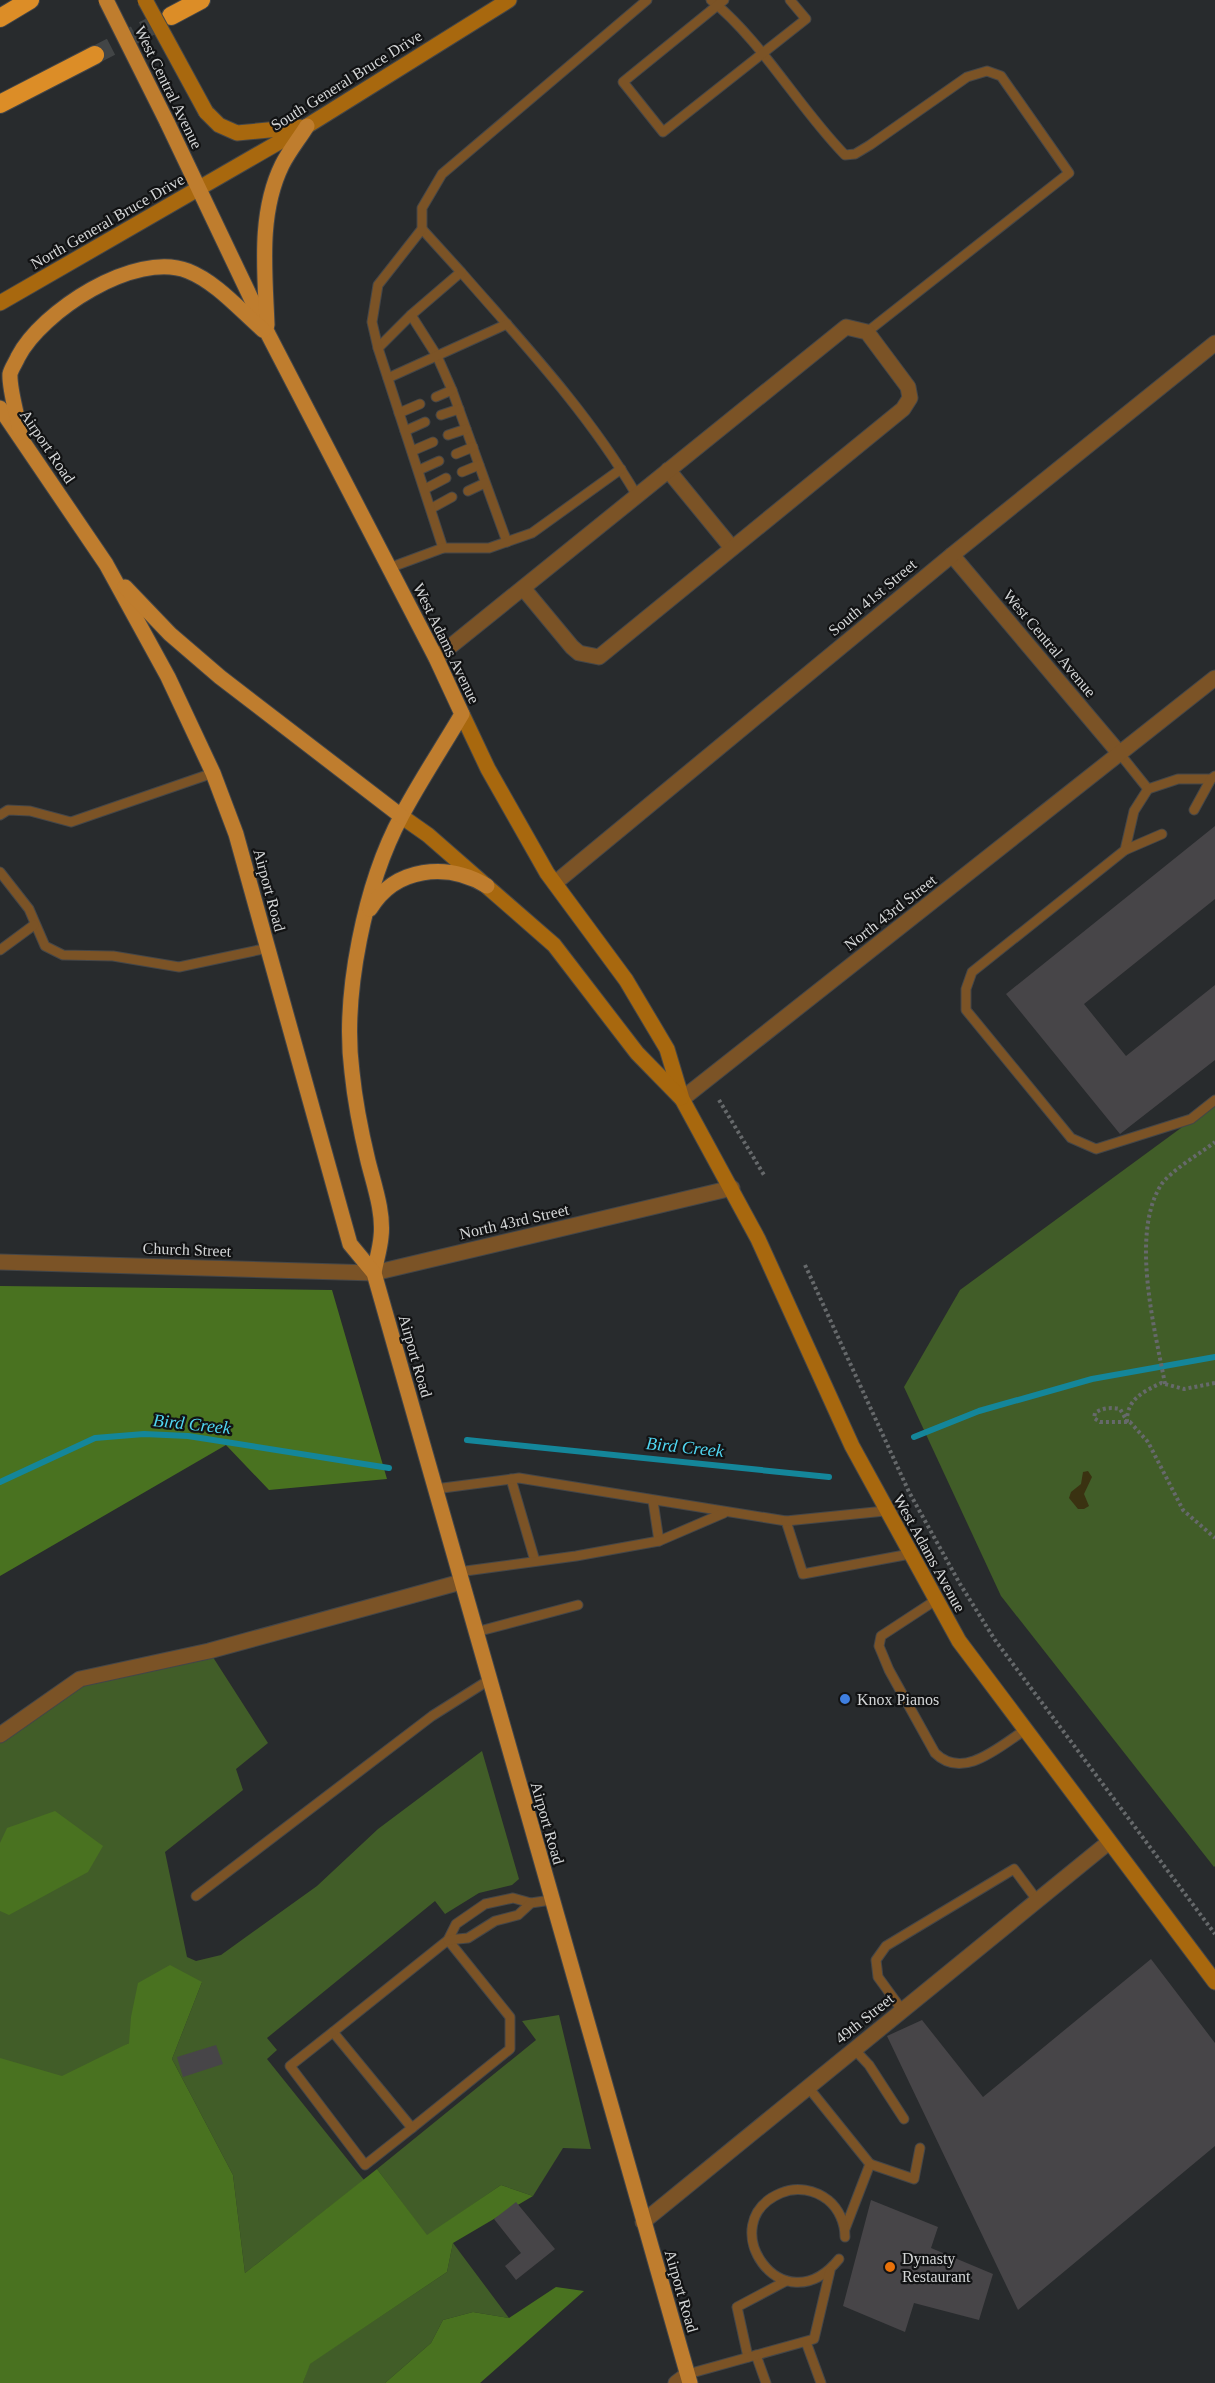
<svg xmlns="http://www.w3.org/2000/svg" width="1215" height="2383" viewBox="0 0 1215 2383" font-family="Georgia,serif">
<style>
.green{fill:#415d28}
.forest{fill:#497220}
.sand{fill:#3a3211}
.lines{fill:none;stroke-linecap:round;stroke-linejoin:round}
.stream{stroke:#14869a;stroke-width:6}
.building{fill:#474548}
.motorway-tunnel{stroke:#424546;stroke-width:18;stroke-dasharray:18 9;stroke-linecap:butt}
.service-casing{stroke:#444648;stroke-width:11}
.minor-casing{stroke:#444648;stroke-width:17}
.secondary-casing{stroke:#444648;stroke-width:17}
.primary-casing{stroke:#444648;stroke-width:17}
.motorway-casing{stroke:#444648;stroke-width:20}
.path{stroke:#66696b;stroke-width:4;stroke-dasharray:3 3;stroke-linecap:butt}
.service{stroke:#7b5326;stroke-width:9}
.minor{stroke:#7b5326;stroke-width:15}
.secondary{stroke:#a8680e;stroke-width:15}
.primary{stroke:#bf7d2e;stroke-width:15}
.motorway{stroke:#dc8d27;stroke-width:18}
.secondary-bridge-casing{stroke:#444648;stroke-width:17;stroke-linecap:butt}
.primary-bridge-casing{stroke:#444648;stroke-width:17;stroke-linecap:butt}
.secondary-bridge{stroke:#a8680e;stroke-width:15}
.primary-bridge{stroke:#bf7d2e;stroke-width:15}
.shop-dot{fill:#3f7fe0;stroke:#121314;stroke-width:2}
.food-dot{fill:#e8710a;stroke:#121314;stroke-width:2}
.labels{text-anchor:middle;stroke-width:4.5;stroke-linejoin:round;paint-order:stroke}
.street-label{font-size:16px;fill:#d4d6d7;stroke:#121314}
.poi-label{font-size:16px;fill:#d4d6d7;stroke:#121314;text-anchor:start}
.water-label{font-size:18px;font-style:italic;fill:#50d6f1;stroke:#121314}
</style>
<rect width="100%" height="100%" fill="#282b2d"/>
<g class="green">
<polygon points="1215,1103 1215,1866 1214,1867 1001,1596 904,1387 960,1290"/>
<polygon points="209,1651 268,1743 236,1769 243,1790 165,1852 187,1957 196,1961 221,1955 317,1886 378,1829 482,1751 519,1879 512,1885 479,1893 445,1914 435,1901 267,2038 277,2050 267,2059 364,2180 245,2273 233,2175 172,2059 202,1982 129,2043 0,2121 0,1735 80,1679"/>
<polygon points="559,2015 591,2149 563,2148 533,2196 501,2185 427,2236 377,2169 536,2040 522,2021"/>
<polygon points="453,2243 509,2318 473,2312 443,2320 431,2343 385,2383 303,2383 309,2364 447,2272"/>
</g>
<g class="forest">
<polygon points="0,1286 332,1290 387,1479 269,1490 226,1445 0,1576"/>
<polygon points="55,1811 103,1846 88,1872 9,1915 0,1911 0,1843 7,1828"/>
<polygon points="170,1965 202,1982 172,2059 233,2175 245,2273 377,2169 427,2235 501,2185 533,2196 453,2243 447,2272 310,2364 303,2383 0,2383 0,2058 62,2076 129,2043 131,2017 138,1983"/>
<polygon points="556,2287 584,2291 480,2383 385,2383 431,2343 443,2320 473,2312 509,2318"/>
</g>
<polygon class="sand" points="1088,1471 1092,1477 1084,1494 1089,1506 1084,1509 1078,1509 1069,1498 1071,1492 1081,1484 1083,1472"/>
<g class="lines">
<g class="stream">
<polyline points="914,1437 979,1411 1092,1379 1215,1357"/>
<polyline points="467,1440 829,1477"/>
<polyline points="0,1482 95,1438 144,1434 188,1436 389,1468"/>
</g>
</g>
<g class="building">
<polygon points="1215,826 1215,899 1084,1004 1126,1056 1215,985 1215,1060 1120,1134 1006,994"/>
<polygon points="1151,1959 1215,2043 1215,2146 1018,2310 887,2036 922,2020 983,2097"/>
<polygon points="216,2045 223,2064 183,2077 177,2057"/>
<polygon points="871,2200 938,2227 931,2248 993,2274 979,2320 914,2303 905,2332 843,2306"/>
<polygon points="516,2202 555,2249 516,2280 505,2266 521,2253 494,2219"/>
</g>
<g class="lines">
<polyline class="motorway-tunnel" points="95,55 171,16"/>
<defs>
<g id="service">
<path d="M711,0C761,40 799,108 845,155L855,154L870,145L967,77L987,71L1001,76L1069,173L867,332"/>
<polyline points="724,0 623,82 663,132 806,19 790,0"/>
<path d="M461,272C523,343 588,412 636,494"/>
<polyline points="411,315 437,356 452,390 507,542"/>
<polyline points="378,348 411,315 461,272 422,229"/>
<polyline points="388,378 507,324"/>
<polyline points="436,397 452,390"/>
<polyline points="399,413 420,404"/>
<polyline points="441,415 459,409"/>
<polyline points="405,431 425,422"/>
<polyline points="448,435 466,429"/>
<polyline points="412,451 433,442"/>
<polyline points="456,454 473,447"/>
<polyline points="419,470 439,461"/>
<polyline points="462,472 479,465"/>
<polyline points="425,489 446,478"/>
<polyline points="468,491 485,483"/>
<polyline points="432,508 452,497"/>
<polyline points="443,548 378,348 372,322 378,285 422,229 422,208 442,174 647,0"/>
<polyline points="389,568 443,548 489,548 532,533 621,469"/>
<polyline points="1120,754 1148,789"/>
<polyline points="1215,776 1211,779 1178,779 1148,789 1134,811 1125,850 972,972 966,989 966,1010 1071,1138 1096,1149 1191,1119 1215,1100"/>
<polyline points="1194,810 1211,779"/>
<polyline points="0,815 8,810 30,811 71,822 213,773"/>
<polyline points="1125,850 1162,834"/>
<polyline points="0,872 29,909 45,946 63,955 113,956 179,967 268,948"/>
<polyline points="0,950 34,925"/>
<polyline points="511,1479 535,1561"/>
<polyline points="435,1489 519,1478 786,1521 803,1574 910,1554"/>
<polyline points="653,1501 659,1541"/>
<polyline points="786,1521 885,1511"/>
<polyline points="458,1572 576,1556 659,1541 724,1513"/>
<path d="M936,1600L881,1636L879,1646L889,1670L935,1753C963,1781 1000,1746 1025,1730"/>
<polyline points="476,1632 578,1605"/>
<polyline points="196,1896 432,1716 489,1680"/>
<polyline points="448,1940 510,2017 510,2049 412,2128 333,2032 448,1940 456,1924 485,1904 513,1898 531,1903 551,1900"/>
<polyline points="448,1940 468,1938 495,1921 518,1915 531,1903"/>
<polyline points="902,2010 878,1977 876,1960 886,1946 1014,1869 1037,1900"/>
<polyline points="333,2032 290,2066 365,2165 412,2128"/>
<polyline points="854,2049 869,2065 904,2119"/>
<polyline points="808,2087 870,2164 845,2229"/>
<polyline points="870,2164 914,2179 920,2148"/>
<path d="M839,2259C782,2329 711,2222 781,2193C797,2186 815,2190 828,2200C839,2209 845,2223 845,2237"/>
<polyline points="806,2342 821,2383"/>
<polyline points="756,2355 766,2383"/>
<polyline points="748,2357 737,2307 786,2281"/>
<polyline points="688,2374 814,2339 830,2271"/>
</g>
<g id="minor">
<polyline points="668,470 732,548"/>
<polyline points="952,555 1120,754"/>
<polyline points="436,658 846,327 867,332 908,387 910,398 903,409 599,657 579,653 572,647 523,588"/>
<polyline points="555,883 952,555 1215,343"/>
<polyline points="682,1099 1215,678"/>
<polyline points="0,1262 374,1273 732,1188"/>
<polyline points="0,1735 80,1679 209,1651 461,1582"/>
<polyline points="643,2222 1109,1842"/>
<polyline points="676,2383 688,2374"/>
</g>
<g id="secondary">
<polyline points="206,112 219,125 237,133 300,127"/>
<polyline points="0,303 307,126 509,0"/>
<polyline points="462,714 488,769 547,873 626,980 667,1049 682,1099 758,1239 852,1446 959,1641 1215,1982"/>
<polyline points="401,816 428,835 554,945 637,1053 681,1098"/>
</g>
<g id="primary">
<path d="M167,122L268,334L436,658L462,714C442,748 420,781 402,815C365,883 342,995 352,1072C355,1102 361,1132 368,1161C374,1185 384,1213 381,1237C380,1249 376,1261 374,1273"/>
<path d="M267,325C265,272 258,214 282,165C289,151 299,139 307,126"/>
<polyline points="0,408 106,564 168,677 213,773 236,834 350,1244 374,1273 690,2383"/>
<path d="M20,433C18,417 9,389 10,374C11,369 16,362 18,357C41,312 135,250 188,271C216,282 240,310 263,330"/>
<polyline points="125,587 170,634 220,677 401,816"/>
<path d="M370,909C395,867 447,862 487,886"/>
</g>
<g id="motorway">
<polyline points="171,16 201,0"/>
<polyline points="0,18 30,0"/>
<polyline points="0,104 95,55"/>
</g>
</defs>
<use href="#service" class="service-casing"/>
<use href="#minor" class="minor-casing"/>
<use href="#secondary" class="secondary-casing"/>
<use href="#primary" class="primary-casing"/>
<use href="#motorway" class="motorway-casing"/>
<g class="path">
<polyline points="719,1100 764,1175"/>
<polyline points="805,1265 909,1492 960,1584 995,1640 1215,1934"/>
<path d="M1215,1383L1184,1389L1161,1383C1143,1392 1127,1399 1127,1421L1120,1409C1111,1407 1102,1408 1095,1413L1094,1418L1100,1422H1130L1148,1442L1183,1510L1215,1538"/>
<path d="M1165,1384C1155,1330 1130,1234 1161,1185C1170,1171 1201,1153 1215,1142"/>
</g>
<use href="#service" class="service"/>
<use href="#minor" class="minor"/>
<use href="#secondary" class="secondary"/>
<use href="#primary" class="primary"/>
<use href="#motorway" class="motorway"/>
<defs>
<polyline id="secondary-bridge" points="145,0 206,112"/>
<polyline id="primary-bridge" points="106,0 167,122"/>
</defs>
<use href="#secondary-bridge" class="secondary-bridge-casing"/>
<use href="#primary-bridge" class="primary-bridge-casing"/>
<use href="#secondary-bridge" class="secondary-bridge"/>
<use href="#primary-bridge" class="primary-bridge"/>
</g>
<circle class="shop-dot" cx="845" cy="1699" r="6"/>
<circle class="food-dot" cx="890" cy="2267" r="6"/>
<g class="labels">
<g class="street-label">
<text transform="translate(346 80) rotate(-32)" y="6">South General Bruce Drive</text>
<text transform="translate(169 87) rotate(64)" y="6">West Central Avenue</text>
<text transform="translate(107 221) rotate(-30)" y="6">North General Bruce Drive</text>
<text transform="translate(48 446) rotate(56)" y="6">Airport Road</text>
<text transform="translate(872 597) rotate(-40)" y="6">South 41st Street</text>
<text transform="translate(447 643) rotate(64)" y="6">West Adams Avenue</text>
<text transform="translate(1050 643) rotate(50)" y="6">West Central Avenue</text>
<text transform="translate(270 890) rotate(75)" y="6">Airport Road</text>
<text transform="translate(890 912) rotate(-38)" y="6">North 43rd Street</text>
<text transform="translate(514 1221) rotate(-13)" y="6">North 43rd Street</text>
<text transform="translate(187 1249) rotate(2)" y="6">Church Street</text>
<text transform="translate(416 1356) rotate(74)" y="6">Airport Road</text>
<text transform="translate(930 1553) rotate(61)" y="6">West Adams Avenue</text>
<text transform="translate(548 1823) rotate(74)" y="6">Airport Road</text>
<text transform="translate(864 2018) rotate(-39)" y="6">49th Street</text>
<text transform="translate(682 2291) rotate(74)" y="6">Airport Road</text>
</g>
<g class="poi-label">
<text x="857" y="1705">Knox Pianos</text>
<text x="902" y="2264">Dynasty<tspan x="902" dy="18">Restaurant</tspan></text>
</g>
<g class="water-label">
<text transform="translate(192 1424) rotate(6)" y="6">Bird Creek</text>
<text transform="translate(685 1447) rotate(6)" y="6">Bird Creek</text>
</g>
</g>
</svg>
